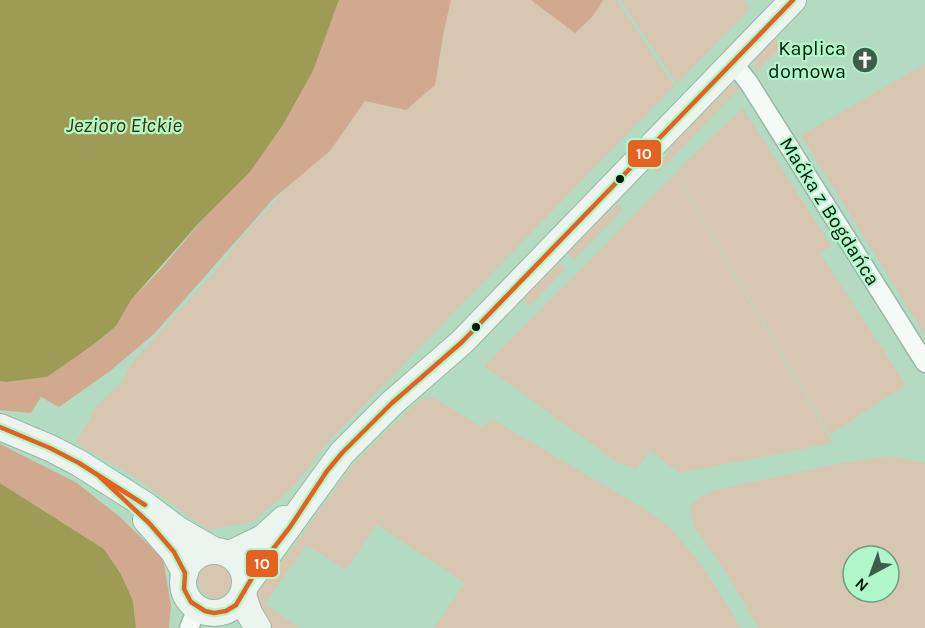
<svg xmlns="http://www.w3.org/2000/svg" width="925" height="628" viewBox="0 0 925 628" font-family="Karla,sans-serif">
<style>
.green{fill:#d7c6b0;fill-rule:evenodd}
.forest{fill:#d0a98e}
.water{fill:#9d9b56}
.lines{fill:none;stroke-linecap:round;stroke-linejoin:round}
.street-casing{stroke:#9ab8a5;stroke-width:21}
.secondary-casing{stroke:#9ab8a5;stroke-width:28}
.street{stroke:#f4faf6;stroke-width:18}
.secondary{stroke:#ecf4ef;stroke-width:26}
.bus-1-casing{stroke:#b0f8ca;stroke-width:9}
.bus-1{stroke:#e66121;stroke-width:4.5}
.bus-dot{fill:#001a0a;stroke:#b0f8ca;stroke-width:2}
.labels{text-anchor:middle;stroke-width:4.5;stroke-linejoin:round;paint-order:stroke}
.poi-label{font-size:20px;fill:#001a0a;stroke:#b0f8ca;text-anchor:end}
.street-label{font-size:20px;fill:#001a0a;stroke:#b0f8ca}
.water-label{font-size:21px;font-style:italic;fill:#3e3301;stroke:#b0f8ca}
.line-badge{stroke:#b0f8ca;stroke-width:2}
.badge-label{font-size:16px;text-anchor:middle;font-weight:bold;fill:#fff}
</style>
<rect width="100%" height="100%" fill="#b3dbc2"/>
<g class="green">
<polygon points="403,0 617,0 674,86 329,441 292,488 252,522 208,530 129,473 76,443 97,405 122,382 134,360 214,273 243,236 277,199 330,122"/>
<polygon points="620,0 744,0 750,9 677,83"/>
<path d="M773,36L782,46L756,72C751,56 763,46 773,36Z"/>
<polygon points="925,64 925,335 801,135"/>
<polygon points="731,85 740,88 657,174 653,169 666,155 690,118 724,86"/>
<polygon points="743,108 831,246 820,253 906,385 830,435 675,172"/>
<polygon points="675,174 833,443 680,473 650,451 636,469 618,463 484,366"/>
<polygon points="618,204 623,209 574,260 564,250"/>
<polygon points="555,259 565,269 530,306 520,297"/>
<polygon points="431,397 443,403 481,427 492,419 638,505 668,525 699,561 728,606 740,628 434,628 465,583 376,524 346,570 306,545 265,604 300,628 271,628 265,622 256,597 260,586 291,550 344,476 363,454 419,401"/>
<path d="M890,456L925,463V628H758L730,578L693,525L690,507L698,498L715,490L841,463ZM853,556H889V592H853Z"/>
<circle cx="215" cy="581" r="17"/>
</g>
<g class="forest">
<polygon points="339,0 451,0 444,30 435,85 406,110 365,101 330,151 274,198 154,334 110,371 59,407 41,397 31,413 0,410 0,381 6,382 47,377 93,345 116,326 131,300 161,269 284,123 313,71"/>
<polygon points="531,0 603,0 593,16 575,33"/>
<polygon points="0,444 77,483 120,517 163,559 171,605 169,628 136,628 133,601 121,574 104,549 0,483"/>
</g>
<g class="water">
<polygon points="0,0 339,0 313,71 284,123 250,172 199,223 131,300 116,326 93,345 47,377 6,382 0,381"/>
<polygon points="0,483 104,549 121,574 133,601 136,628 0,628"/>
</g>
<g class="lines">
<defs>
<g id="street">
<polyline points="732,61 749,83 925,363"/>
<polyline points="189,628 197,608"/>
</g>
<g id="secondary">
<polyline points="0,427 50,448 79,463 145,505 177,529 215,551"/>
<polyline points="146,520 174,552 185,573"/>
<circle cx="214" cy="582" r="31"/>
<polyline points="230,554 263,538 284,519"/>
<polyline points="245,586 342,453 392,403 462,342 793,0"/>
<polyline points="243,595 249,613 258,628"/>
</g>
</defs>
<use href="#street" class="street-casing"/>
<use href="#secondary" class="secondary-casing"/>
<use href="#street" class="street"/>
<use href="#secondary" class="secondary"/>
<defs>
<g id="bus-1">
<polyline points="0,427 50,448 79,463 145,505"/>
<polyline points="100,477 150,524 174,552 185,573 184,589 191,602 205,611 214,613 226,611 236,605 256,571 290,527 327,471 342,453 392,403 462,342 793,0"/>
</g>
</defs>
<use href="#bus-1" class="bus-1-casing"/>
<use href="#bus-1" class="bus-1"/>
</g>
<defs>
<symbol id="church-disc" viewBox="-11 -11 22 22"><circle r="9.5" fill="#3f5e4a" stroke="#b0f8ca"/><path d="M-1.2-6h2.4v3.5h3.3v2.4h-3.3V6h-2.4V-.1h-3.3v-2.4h3.3Z" fill="#fff"/></symbol>
</defs>
<g fill-rule="evenodd">
<use href="#church-disc" x="850" y="45" width="30" height="30"/>
</g>
<g class="bus-dot">
<circle cx="620" cy="179" r="5"/>
<circle cx="476" cy="327" r="5"/>
</g>
<g class="labels">
<g class="poi-label">
<text x="846" y="55">Kaplica<tspan x="846" dy="23">domowa</tspan></text>
</g>
<g class="street-label">
<text transform="translate(830 211) rotate(58)" y="7">Maćka z Bogdańca</text>
</g>
<g class="water-label">
<text x="124" y="132">Jezioro Ełckie</text>
</g>
</g>
<g class="line-badge">
<rect x="627" y="139" width="35" height="29" rx="6" fill="#e66121"/>
<rect x="245" y="549" width="34" height="29" rx="6" fill="#e66121"/>
</g>
<g class="badge-label">
<text x="644" y="159">10</text>
<text x="262" y="569">10</text>
</g>
<g transform="translate(871 574) rotate(221)"><circle r="28" fill="#b0f8ca" stroke="#6a9f7d" stroke-width="1.5"/>
<path d="M0-4.5L10 22L0 15L-10 22Z" fill="#3f5e4a"/>
<text y="-9" font-size="16" font-weight="bold" text-anchor="middle" fill="#001a0a">N</text>
</g>
</svg>
